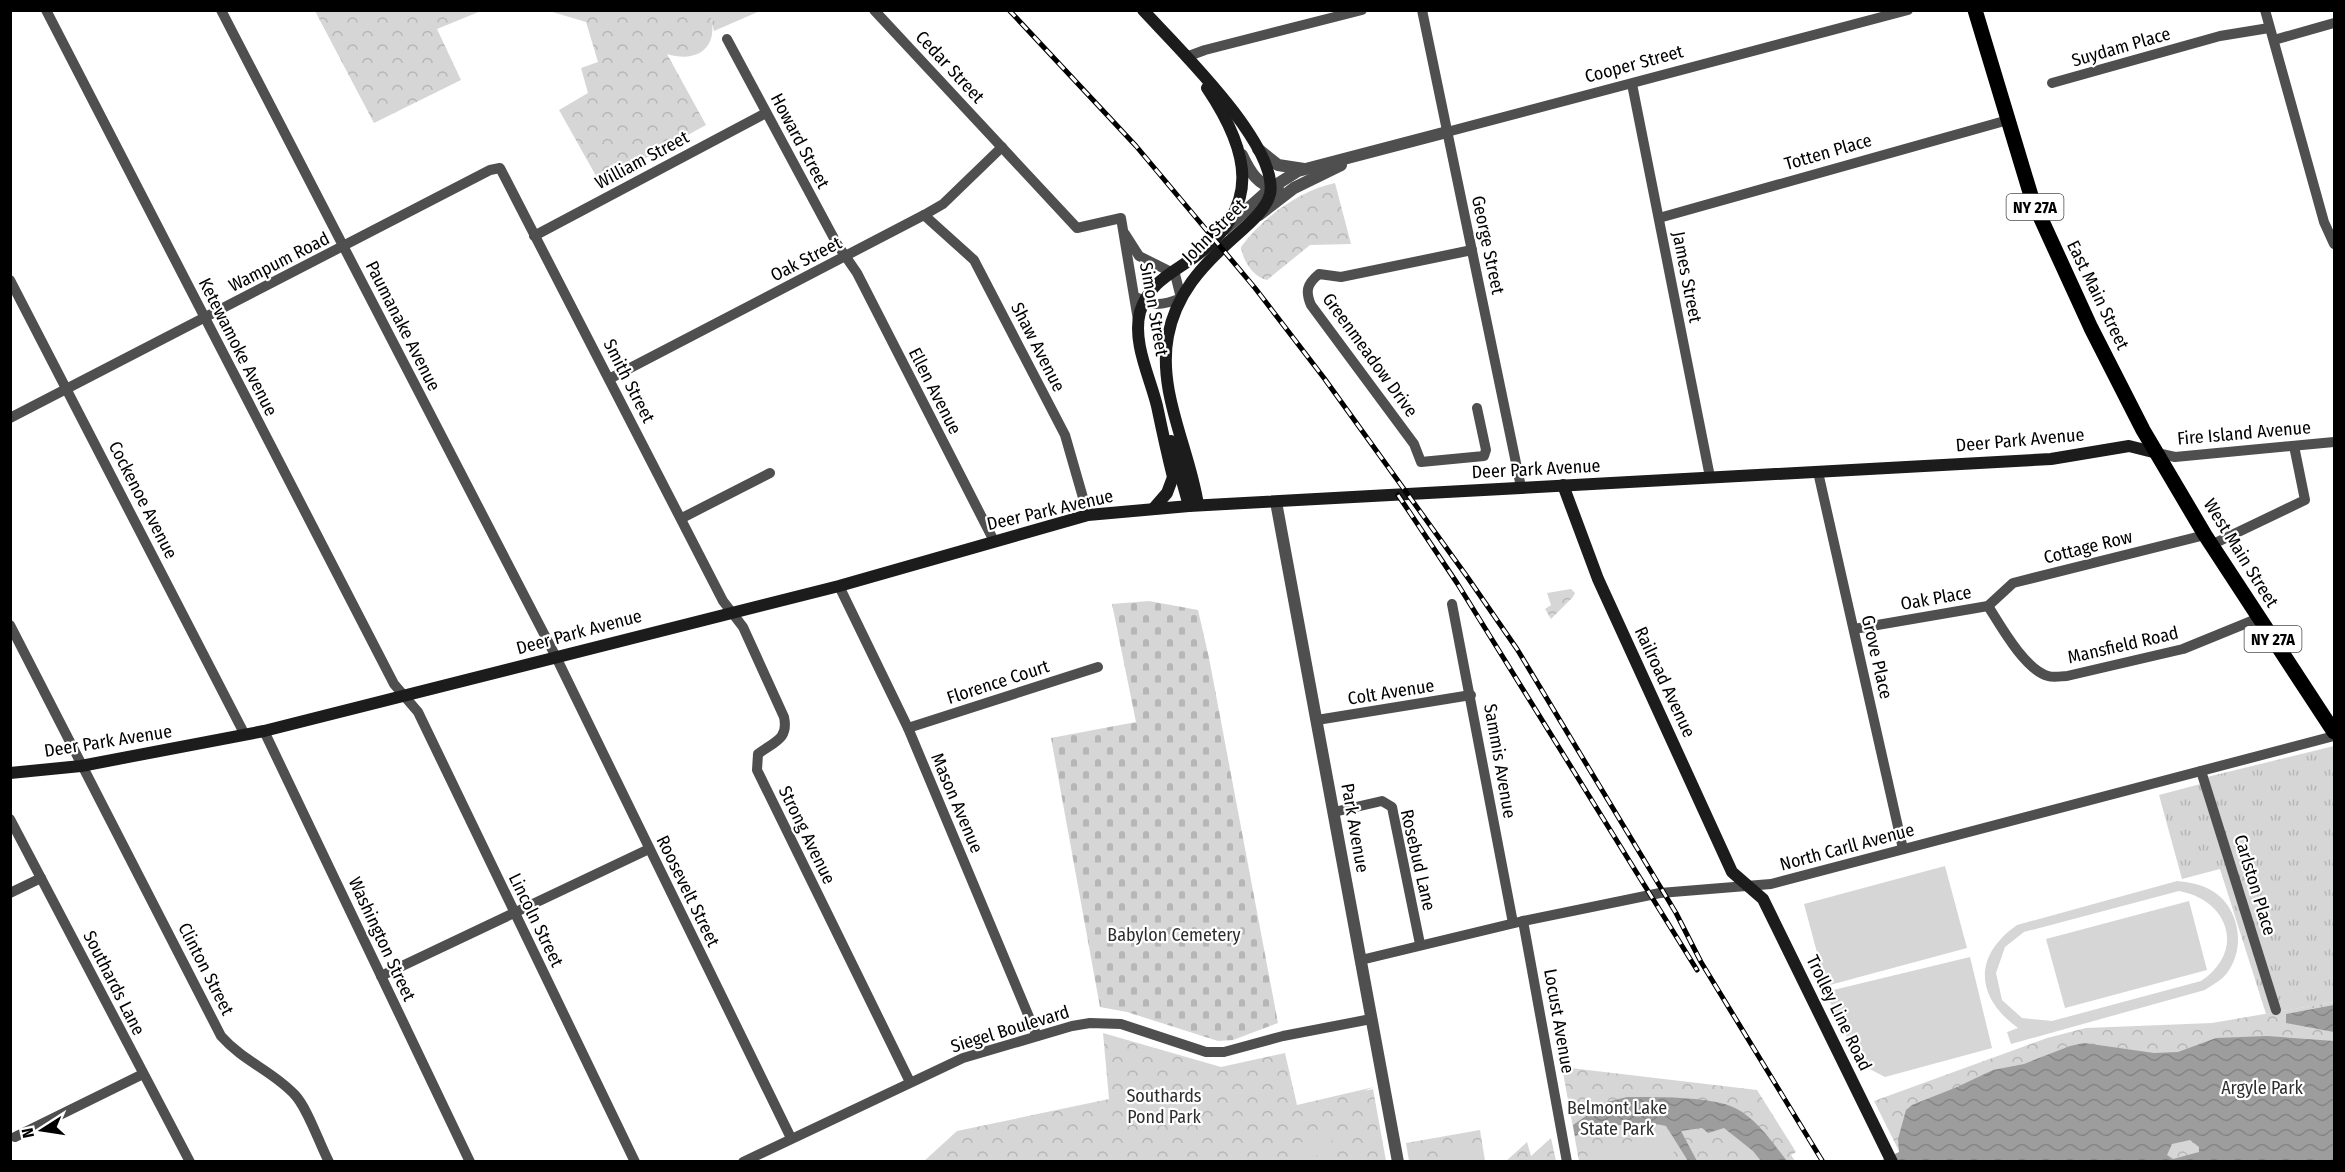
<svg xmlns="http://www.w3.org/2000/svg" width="2345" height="1172" viewBox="0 0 2345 1172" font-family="'Fira Sans Condensed',sans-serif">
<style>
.grass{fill:url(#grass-tufts)}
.forest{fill:url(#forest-crowns)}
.cemetery{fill:url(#cemetery-stones)}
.pitch{fill:#d6d6d6;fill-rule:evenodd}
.water{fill:url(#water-waves);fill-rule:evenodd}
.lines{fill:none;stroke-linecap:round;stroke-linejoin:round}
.minor{stroke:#4f4f4f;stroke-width:10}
.tertiary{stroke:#4f4f4f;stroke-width:12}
.secondary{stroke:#1c1c1c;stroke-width:12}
.primary{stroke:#000;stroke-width:15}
.rail-casing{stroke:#000;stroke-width:5}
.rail{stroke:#fff;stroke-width:3;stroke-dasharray:9;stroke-linecap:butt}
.labels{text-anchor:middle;stroke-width:4.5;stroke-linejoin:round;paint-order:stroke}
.shield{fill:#fff;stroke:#4c4c4c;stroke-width:1.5}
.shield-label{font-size:16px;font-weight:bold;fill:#000}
.street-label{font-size:18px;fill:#000;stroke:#fff}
.park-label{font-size:18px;fill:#2d2d2d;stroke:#fff}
</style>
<defs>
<pattern id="grass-tufts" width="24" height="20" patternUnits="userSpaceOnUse" patternTransform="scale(1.5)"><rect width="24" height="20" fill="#d6d6d6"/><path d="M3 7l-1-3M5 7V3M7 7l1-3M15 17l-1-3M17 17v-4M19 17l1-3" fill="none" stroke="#b6b6b6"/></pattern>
<pattern id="forest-crowns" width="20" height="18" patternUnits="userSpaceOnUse" patternTransform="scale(1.5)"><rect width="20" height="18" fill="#d6d6d6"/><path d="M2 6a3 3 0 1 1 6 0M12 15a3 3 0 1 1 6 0" fill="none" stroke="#b6b6b6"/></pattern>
<pattern id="cemetery-stones" width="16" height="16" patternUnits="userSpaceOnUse" patternTransform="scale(1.5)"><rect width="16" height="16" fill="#d6d6d6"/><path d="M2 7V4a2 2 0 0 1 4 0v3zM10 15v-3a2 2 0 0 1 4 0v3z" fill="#b6b6b6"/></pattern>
<pattern id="water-waves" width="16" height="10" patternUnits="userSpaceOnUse" patternTransform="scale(1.5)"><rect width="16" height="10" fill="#9d9d9d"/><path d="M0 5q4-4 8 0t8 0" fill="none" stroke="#858585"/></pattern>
</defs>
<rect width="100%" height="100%" fill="#fff"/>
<g class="grass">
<polygon points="709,11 760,11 714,31"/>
<polygon points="2334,746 2334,1002 2266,1014 2220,869 2182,879 2159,795 2208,782 2207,777"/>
</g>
<g class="forest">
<polygon points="315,11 481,11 437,29 461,80 374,123"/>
<path d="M549,11H709C721,45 700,64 667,54L706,125L600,183L559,110L588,93L581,68L598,62L586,22Z"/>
<path d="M1335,183L1351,244L1310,245L1267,280C1253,277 1243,261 1241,247C1263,217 1299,191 1335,183Z"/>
<polygon points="1571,589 1575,593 1573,597 1551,619 1545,609 1551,605 1547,593"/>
<polygon points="2334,1002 2334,1161 1904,1161 1874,1101 2047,1038 2086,1028 2212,1023"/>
<polygon points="1103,1033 1221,1067 1285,1053 1297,1105 1374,1087 1364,1091 1373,1089 1386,1161 923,1162 957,1131 1109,1099"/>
<polygon points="1562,1067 1757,1090 1796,1152 1791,1155 1795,1161 1579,1161"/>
<polygon points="1480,1130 1485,1161 1409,1161 1406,1143"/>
<polygon points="1551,1138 1556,1161 1505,1162 1527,1142 1531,1156"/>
</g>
<polygon class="cemetery" points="1149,601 1198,610 1209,658 1278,1023 1233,1040 1218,1041 1127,1012 1100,1007 1051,738 1136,722 1112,604"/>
<g class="pitch">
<polygon points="1945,866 1967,948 1826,986 1804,904"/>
<path d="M2177,881C2188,882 2199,884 2209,889C2239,904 2247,947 2227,973C2222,980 2212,985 2205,990L2011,1044L2007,1032L2018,1028C1975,997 1973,956 2017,925ZM2179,891C2229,900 2246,951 2201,981L2052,1021L2022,1018L2002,1000L1996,973L2005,947L2024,932Z"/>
<polygon points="2189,901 2207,970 2065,1008 2046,939"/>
<polygon points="1970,957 1992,1048 1885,1077 1860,1064 1825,992"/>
<polygon points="1666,1133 1677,1161 1583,1161 1590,1152"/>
<polygon points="1331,1137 1334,1153 1300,1159 1297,1143"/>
<polygon points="1471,1140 1474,1156 1440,1161 1437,1147"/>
</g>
<g class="water">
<polygon points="2334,1005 2334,1032 2286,1023 2286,1014"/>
<path d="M2267,1036L2334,1041V1161L1878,1162L1899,1152L1898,1139L1906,1110L1912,1105L1957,1087L1993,1070L2024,1064L2070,1046L2084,1043L2154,1053L2178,1052L2216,1038ZM2190,1140L2199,1147V1152L2173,1159L2167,1155L2172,1144Z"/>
<path d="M1627,1097C1653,1097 1712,1096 1735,1108C1757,1119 1772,1142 1787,1161H1761L1753,1151L1724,1128L1708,1133L1702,1128L1681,1131L1697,1161H1688L1666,1126C1636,1119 1604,1127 1575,1136L1573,1125L1607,1102Z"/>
</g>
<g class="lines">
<g class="minor">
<polyline points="46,10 394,684 418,712 635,1162"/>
<polyline points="221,10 556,657 791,1138"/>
<polyline points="874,10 1077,228 1121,218 1138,320"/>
<polyline points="1422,10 1521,487"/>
<polyline points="2265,10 2324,222 2334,244"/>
<polyline points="727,39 837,244 857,273 994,541"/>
<polyline points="2274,40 2334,23"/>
<polyline points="1186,57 1205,50 1362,10"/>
<polyline points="2052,83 2220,36 2269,28"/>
<polyline points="1632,84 1710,477"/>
<polyline points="1447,132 1908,10"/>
<polyline points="924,215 974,260 1065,435 1088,515"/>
<polyline points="1659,218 2008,120"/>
<path d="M1125,234L1139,256L1175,274L1181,298C1167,304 1151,308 1138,298"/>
<polyline points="534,236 766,113"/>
<path d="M1472,250L1341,277L1319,274C1307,284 1305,291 1311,305L1414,444L1421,462L1484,456L1486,450L1477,408"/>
<polyline points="10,280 245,735"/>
<polyline points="609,379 924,215 943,204 1002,147"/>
<path d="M10,418L490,170L500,168L723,601L743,627L784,717C789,740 773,742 758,754L757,770L910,1082"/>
<polyline points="2157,453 2175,457 2334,442"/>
<polyline points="1818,472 1903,849"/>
<polyline points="682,518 770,473"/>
<polyline points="2211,545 2305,500 2294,446"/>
<polyline points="839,586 908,728 1037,1036"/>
<polyline points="1452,604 1513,923"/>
<path d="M1988,606C2000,625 2025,670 2048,676C2054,678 2062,676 2067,676L2183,649L2259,618"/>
<path d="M10,625L221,1036C244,1062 273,1071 295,1095C308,1109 319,1143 329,1162"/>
<polyline points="1854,629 1988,606 2013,583 2205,535"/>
<polyline points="1317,720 1471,695"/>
<polyline points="908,728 1098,667"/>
<polyline points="264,731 470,1162"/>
<polyline points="2201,771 2276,1010"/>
<polyline points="1334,812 1382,801 1392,807 1420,944"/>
<polyline points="10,819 190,1162"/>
<polyline points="10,893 41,878"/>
<polyline points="1523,921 1567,1162"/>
<polyline points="1361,960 1523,921 1660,893 1771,884 2334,736"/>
<polyline points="381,976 649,849"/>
<polyline points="15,1137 143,1074"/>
<polyline points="743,1162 963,1058 1072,1026 1090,1023 1121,1024 1206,1052 1224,1052 1283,1036 1371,1019"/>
</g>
<g class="tertiary">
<polyline points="1258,149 1278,165 1304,169"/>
<path d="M1242,155C1250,172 1258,186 1278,189"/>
<polyline points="1259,215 1294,188 1341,165"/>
<polyline points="1225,229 1271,188 1298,171 1447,132"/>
<polyline points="1276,502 1398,1162"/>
</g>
<g class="secondary">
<path d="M1143,10C1175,45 1280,146 1270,194C1266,211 1244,228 1232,239C1201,267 1176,294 1168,336C1157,392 1190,450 1198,505"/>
<polyline points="1171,441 1189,506"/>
<polyline points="1563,485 1598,579 1732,872 1763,899 1892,1162"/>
<path d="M1154,508L1167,493L1173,477C1167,453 1162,430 1157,406C1150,377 1132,342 1140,312C1149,283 1170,274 1193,258C1263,207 1250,152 1207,88"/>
<polyline points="10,773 81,766 264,731 839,586 1088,515 1189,506 2051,459 2129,446 2157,453"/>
</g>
<polyline class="primary" points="1975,10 2032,199 2091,328 2143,430 2205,535 2334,732"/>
<defs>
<g id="rail">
<polyline points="1009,10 1136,146 1255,288 1324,378 1468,578 1517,649 1676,913 1701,962 1823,1162"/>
<polyline points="1398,495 1457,583 1697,970"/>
</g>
</defs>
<use href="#rail" class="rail-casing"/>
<use href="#rail" class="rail"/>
</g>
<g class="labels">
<g class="shield">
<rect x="2006.5" y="194" width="57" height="26" rx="4.5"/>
<rect x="2244.5" y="626" width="57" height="26" rx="4.5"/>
</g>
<g class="shield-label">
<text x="2035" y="213">NY 27A</text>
<text x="2273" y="645">NY 27A</text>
</g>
<g class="street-label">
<text transform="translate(2121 47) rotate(-16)" y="6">Suydam Place</text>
<text transform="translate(1634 64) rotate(-15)" y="6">Cooper Street</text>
<text transform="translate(950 67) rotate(47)" y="6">Cedar Street</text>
<text transform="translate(800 141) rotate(62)" y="6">Howard Street</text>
<text transform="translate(1828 152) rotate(-16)" y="6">Totten Place</text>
<text transform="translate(642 160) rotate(-28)" y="6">William Street</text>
<text transform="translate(1214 231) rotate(-45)" y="6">John Street</text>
<text transform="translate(1488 245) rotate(78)" y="6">George Street</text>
<text transform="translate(806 259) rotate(-27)" y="6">Oak Street</text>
<text transform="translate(279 262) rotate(-27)" y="6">Wampum Road</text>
<text transform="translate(1687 277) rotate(79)" y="6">James Street</text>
<text transform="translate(2098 295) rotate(64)" y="6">East Main Street</text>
<text transform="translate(1154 309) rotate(80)" y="6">Simon Street</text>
<text transform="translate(403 326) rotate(63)" y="6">Paumanake Avenue</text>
<text transform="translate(238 347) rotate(63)" y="6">Ketewamoke Avenue</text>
<text transform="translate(1038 347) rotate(63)" y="6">Shaw Avenue</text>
<text transform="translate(1370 355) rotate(54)" y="6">Greenmeadow Drive</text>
<text transform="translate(629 381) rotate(63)" y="6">Smith Street</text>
<text transform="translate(935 391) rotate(63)" y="6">Ellen Avenue</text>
<text transform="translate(2244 433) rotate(-5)" y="6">Fire Island Avenue</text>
<text transform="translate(2020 440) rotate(-5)" y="6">Deer Park Avenue</text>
<text transform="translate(1536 469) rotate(-3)" y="6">Deer Park Avenue</text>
<text transform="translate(143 500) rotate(63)" y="6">Cockenoe Avenue</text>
<text transform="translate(1050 510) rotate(-13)" y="6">Deer Park Avenue</text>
<text transform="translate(2088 547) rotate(-14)" y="6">Cottage Row</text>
<text transform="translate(2241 553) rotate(58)" y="6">West Main Street</text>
<text transform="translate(1936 598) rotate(-10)" y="6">Oak Place</text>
<text transform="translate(579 632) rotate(-15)" y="6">Deer Park Avenue</text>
<text transform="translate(2123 645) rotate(-13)" y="6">Mansfield Road</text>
<text transform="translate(1877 657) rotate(77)" y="6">Grove Place</text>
<text transform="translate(998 682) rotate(-18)" y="6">Florence Court</text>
<text transform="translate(1665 682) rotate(65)" y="6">Railroad Avenue</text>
<text transform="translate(1391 692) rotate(-9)" y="6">Colt Avenue</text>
<text transform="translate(108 741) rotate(-9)" y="6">Deer Park Avenue</text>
<text transform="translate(1500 761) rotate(80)" y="6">Sammis Avenue</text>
<text transform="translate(957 803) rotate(67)" y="6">Mason Avenue</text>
<text transform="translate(1355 828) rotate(80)" y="6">Park Avenue</text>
<text transform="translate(807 835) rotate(64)" y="6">Strong Avenue</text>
<text transform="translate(1847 847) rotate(-15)" y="6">North Carll Avenue</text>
<text transform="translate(1418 860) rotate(77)" y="6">Rosebud Lane</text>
<text transform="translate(2255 885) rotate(73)" y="6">Carlston Place</text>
<text transform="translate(688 891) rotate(64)" y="6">Roosevelt Street</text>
<text transform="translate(536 920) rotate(64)" y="6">Lincoln Street</text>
<text transform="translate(382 939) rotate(65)" y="6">Washington Street</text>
<text transform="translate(206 969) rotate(63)" y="6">Clinton Street</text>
<text transform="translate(114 983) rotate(63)" y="6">Southards Lane</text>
<text transform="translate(1839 1013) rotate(64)" y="6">Trolley Line Road</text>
<text transform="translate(1559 1021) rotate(80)" y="6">Locust Avenue</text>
<text transform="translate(1010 1029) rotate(-17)" y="6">Siegel Boulevard</text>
</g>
<g class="park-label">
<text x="1174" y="941">Babylon Cemetery</text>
<text x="2262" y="1094">Argyle Park</text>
<text x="1164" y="1102">Southards<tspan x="1164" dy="21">Pond Park</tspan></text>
<text x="1617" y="1114">Belmont Lake<tspan x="1617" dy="21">State Park</tspan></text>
</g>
</g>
<rect width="2345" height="1172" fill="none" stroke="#000000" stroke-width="24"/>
<g transform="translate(42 1130) rotate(258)" stroke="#ffffff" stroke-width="4.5" paint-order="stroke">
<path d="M0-4.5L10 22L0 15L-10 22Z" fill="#000000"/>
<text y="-9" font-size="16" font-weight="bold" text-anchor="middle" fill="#000000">N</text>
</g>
</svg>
